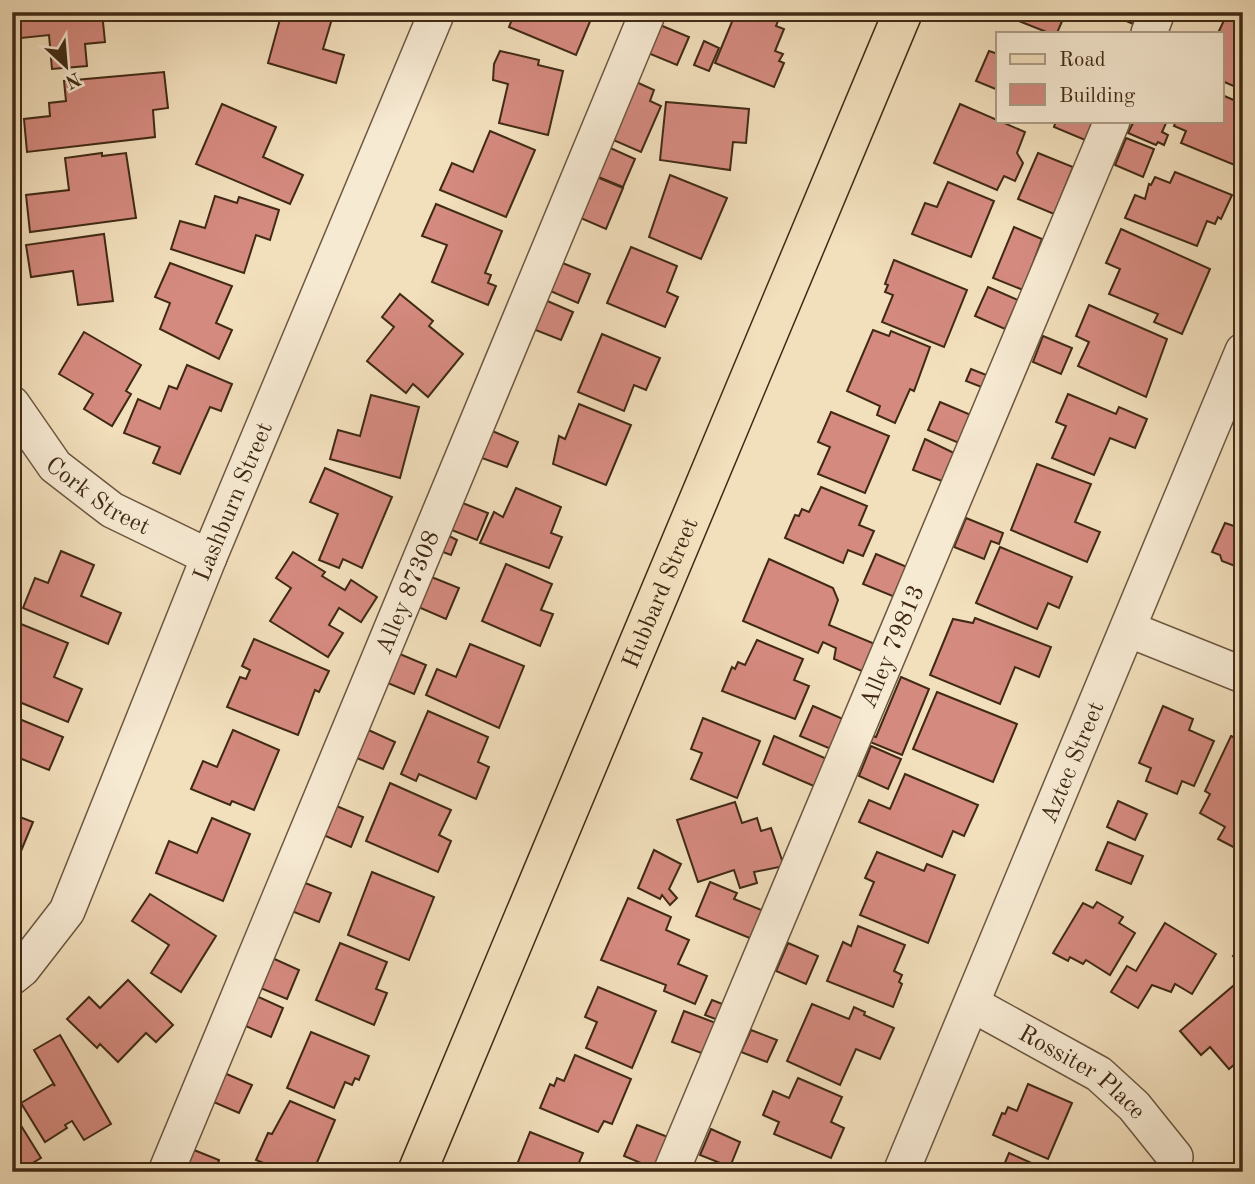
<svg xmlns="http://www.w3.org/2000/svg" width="1255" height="1184" viewBox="0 0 1255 1184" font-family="'Old Standard TT',serif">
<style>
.building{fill:#d58a7f;stroke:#402a15;stroke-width:2}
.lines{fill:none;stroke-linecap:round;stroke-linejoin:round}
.minor-casing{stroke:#6c573f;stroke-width:38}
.major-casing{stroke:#402a15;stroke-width:41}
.minor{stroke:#f7ead3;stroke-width:35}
.major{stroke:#f2dfbc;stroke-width:38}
.labels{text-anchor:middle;stroke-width:5;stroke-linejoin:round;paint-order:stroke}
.street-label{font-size:24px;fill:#402a15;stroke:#f7ead3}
</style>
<rect width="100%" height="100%" fill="#f2dfbc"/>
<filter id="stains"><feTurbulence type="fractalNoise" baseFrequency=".00286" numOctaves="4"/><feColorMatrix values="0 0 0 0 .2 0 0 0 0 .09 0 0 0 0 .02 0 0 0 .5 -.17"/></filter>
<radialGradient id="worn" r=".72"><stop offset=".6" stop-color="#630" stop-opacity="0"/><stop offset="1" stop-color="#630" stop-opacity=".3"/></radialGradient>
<g class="building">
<polygon points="12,12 102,12 105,42 85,44 87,66 52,69 49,35 12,39"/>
<polygon points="282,12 334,12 323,49 344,55 336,83 268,63"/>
<polygon points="515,12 594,12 576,55 509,27"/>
<polygon points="736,12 756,12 778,21 776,26 784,29 775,51 783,54 779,61 784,63 774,87 715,63"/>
<polygon points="1011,12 1066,12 1057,33 1049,33 1009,17"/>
<polygon points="1106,12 1138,12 1133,24"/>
<polygon points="1228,12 1243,19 1243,90 1222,81 1222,33 1218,33"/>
<polygon points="660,25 689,37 677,65 648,53"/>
<polygon points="704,41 719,48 709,71 694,65"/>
<polygon points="500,51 539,60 538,65 563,71 548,135 499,123 508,84 493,80 494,64"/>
<polygon points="989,51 998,54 998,90 976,81"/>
<polygon points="164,72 168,108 153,110 155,137 27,152 24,119 50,116 49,103 66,101 64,81"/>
<polygon points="634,81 654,90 650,101 661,106 641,152 611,139"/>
<polygon points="1222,95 1243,104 1243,153 1237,166 1181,143 1186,131 1174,126 1176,121 1222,121"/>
<polygon points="666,102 749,109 746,143 733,142 730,170 660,160"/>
<polygon points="222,104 276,127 263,157 303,175 290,204 196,164"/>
<polygon points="960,104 1025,132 1017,153 1023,163 1015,181 1004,176 997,190 934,163"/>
<polygon points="1056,121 1093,121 1085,140 1054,127"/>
<polygon points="1134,121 1167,121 1162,132 1168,135 1164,145 1158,142 1156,145 1128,133"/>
<polygon points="490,131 535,150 506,217 440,190 452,163 473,172"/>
<polygon points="1126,138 1154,149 1143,177 1115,165"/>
<polygon points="608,147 635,159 623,187 596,176"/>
<polygon points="102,153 102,156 126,153 136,218 30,232 26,195 69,190 65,158"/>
<polygon points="1038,153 1073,167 1054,214 1018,199"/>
<polygon points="1175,172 1232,195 1221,219 1218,217 1215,224 1207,221 1197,246 1125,218 1135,195 1145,199 1149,184 1151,185 1155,177 1170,183"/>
<polygon points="592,175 623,188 606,229 576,216"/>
<polygon points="670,175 727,198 701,259 649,237"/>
<polygon points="948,182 994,201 971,257 912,234 925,203 937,207"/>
<polygon points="215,196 237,203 239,197 279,210 270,240 256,235 244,273 171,249 180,221 205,228"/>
<polygon points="436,204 502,231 485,273 491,275 488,283 496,286 488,305 432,282 447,245 422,236"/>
<polygon points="1014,227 1042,239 1023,290 993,278"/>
<polygon points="1121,229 1210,269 1182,334 1154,322 1158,314 1109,294 1120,269 1106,263"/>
<polygon points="104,234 113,301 78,305 73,271 31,277 26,245"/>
<polygon points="631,247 677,266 667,292 678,297 665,327 607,303"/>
<polygon points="894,260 967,290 944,347 882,322 893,295 885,292 888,285 885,284"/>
<polygon points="560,262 590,274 578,303 548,290"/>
<polygon points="170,263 232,286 216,323 232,330 219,359 160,329 170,303 155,297"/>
<polygon points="988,287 1018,300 1005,329 975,316"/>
<polygon points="400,294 433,321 429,326 463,354 428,397 413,384 406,393 367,361 394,327 382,317"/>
<polygon points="545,300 573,312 561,340 533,329"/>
<polygon points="1089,305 1167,339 1146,397 1078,366 1089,342 1076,336"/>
<polygon points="873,330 889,336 891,331 930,347 914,391 910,389 895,423 877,415 880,406 847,391"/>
<polygon points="84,332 141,365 126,391 131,394 112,426 84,409 93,394 59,374"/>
<polygon points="602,334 660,358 646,390 634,385 624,411 578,392"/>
<polygon points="1043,336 1072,348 1061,374 1033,362"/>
<polygon points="187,365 232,384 221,411 210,407 180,474 153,463 160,447 124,433 138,399 160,409 169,386 177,389"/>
<polygon points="971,369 989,376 984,388 966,381"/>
<polygon points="1068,394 1116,414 1119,407 1147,419 1135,448 1110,438 1094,475 1052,458 1066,426 1056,422"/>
<polygon points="371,395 419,407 400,478 330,459 338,430 360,436"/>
<polygon points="940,402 971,415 959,443 928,430"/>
<polygon points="579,404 631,425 606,485 553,464 559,436 565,439"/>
<polygon points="831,412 889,436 865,493 818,474 830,447 818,442"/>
<polygon points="490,430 518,442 507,467 479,457"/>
<polygon points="925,439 954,453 942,481 913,470"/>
<polygon points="1037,464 1091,484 1075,522 1100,532 1087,562 1011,530"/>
<polygon points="325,468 392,497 362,568 343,559 339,568 319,560 338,514 310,502"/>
<polygon points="821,487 867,506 859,525 874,531 863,556 848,550 843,563 785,538 795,515 799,516 802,509 809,512"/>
<polygon points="516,488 561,507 551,533 562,537 549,568 480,543 494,512 503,517"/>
<polygon points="460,502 488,513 477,540 449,529"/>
<polygon points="966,518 1003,533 999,544 991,541 984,559 954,547"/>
<polygon points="1225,523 1243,529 1243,569 1222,561 1220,555 1212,552"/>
<polygon points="447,535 457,540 451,555 440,551"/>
<polygon points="1000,547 1072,577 1059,608 1048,603 1037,629 976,603"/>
<polygon points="61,551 94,565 81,596 121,613 108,644 23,608 35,578 48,583"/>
<polygon points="293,552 325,572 322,576 345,590 351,580 377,597 361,622 339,608 329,625 343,633 328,657 270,621 291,588 276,578"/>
<polygon points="876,554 907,567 895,597 863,584"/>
<polygon points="769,559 833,588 838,600 829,625 875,644 864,672 834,659 836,648 823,642 818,653 743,621"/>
<polygon points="506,564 552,584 541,610 553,614 540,646 482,621"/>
<polygon points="429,576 459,588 446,619 416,606"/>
<polygon points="975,618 1051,647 1039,677 1015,667 1000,704 930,675 953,619 973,623"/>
<polygon points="16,622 68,643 54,677 82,689 68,722 12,699 12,631"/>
<polygon points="254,639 329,671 319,692 315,690 298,735 227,707 240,677 246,679 250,670 242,666"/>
<polygon points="757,640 803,659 794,680 809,686 795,719 722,691 732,667 735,669 738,662 745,665"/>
<polygon points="470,644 524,666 499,728 426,695 437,669 456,677"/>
<polygon points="395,652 426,665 414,694 383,681"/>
<polygon points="901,677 929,689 902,755 870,742 872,736 876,737"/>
<polygon points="937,692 1017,724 993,782 913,749"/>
<polygon points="813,706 843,719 831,749 800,736"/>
<polygon points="1163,706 1193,719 1189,730 1214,741 1194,786 1182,781 1177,794 1146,781 1151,768 1139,763"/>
<polygon points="428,711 488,737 478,762 489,767 476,799 419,774 416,781 401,774"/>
<polygon points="12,716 63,737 49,770 12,755"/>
<polygon points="703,718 760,741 737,798 691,779 702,753 691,749"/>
<polygon points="364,728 395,742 383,769 352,756"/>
<polygon points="233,730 279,750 254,810 232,801 230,805 191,789 203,761 217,767"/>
<polygon points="774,736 827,759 816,787 763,764"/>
<polygon points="1231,736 1243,742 1243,852 1218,839 1225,827 1200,813 1210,794 1205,791"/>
<polygon points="871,746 901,759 888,789 859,776"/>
<polygon points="905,774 978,805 964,836 953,831 942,857 859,822 869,800 890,809"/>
<polygon points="390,783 451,810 439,835 451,841 438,872 366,841"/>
<polygon points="1118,801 1147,814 1135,840 1107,827"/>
<polygon points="735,802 742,823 757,818 761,831 771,828 784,866 754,872 757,883 740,888 734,870 698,882 677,820"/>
<polygon points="334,805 363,817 351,847 321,834"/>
<polygon points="12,814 33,822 19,856 12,853"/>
<polygon points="212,818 250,834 223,901 156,873 169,841 197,853"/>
<polygon points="1108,842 1143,856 1131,884 1096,870"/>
<polygon points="654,850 681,864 669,889 677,898 670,905 662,895 660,899 638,888"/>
<polygon points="877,852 924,871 927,864 955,875 928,943 860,915 874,882 865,878"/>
<polygon points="372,872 434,897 409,960 348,935"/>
<polygon points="300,881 331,893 319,922 289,910"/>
<polygon points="710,882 737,893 734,899 764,911 752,939 696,916"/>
<polygon points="150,894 216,936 181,992 151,973 169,945 132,921"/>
<polygon points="628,898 671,917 666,930 689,940 678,964 707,976 695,1004 664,991 666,985 601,960"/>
<polygon points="1097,902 1123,917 1119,923 1135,933 1110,975 1086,960 1083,964 1070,957 1068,961 1053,953 1083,903 1093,908"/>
<polygon points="1165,923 1216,954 1192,994 1175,984 1171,992 1152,985 1138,1008 1111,992 1127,966 1136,971"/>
<polygon points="858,926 905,945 894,971 902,975 899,982 902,984 893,1007 827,981 843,942 851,946"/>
<polygon points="1243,939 1243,964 1233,956 1242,945 1239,943"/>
<polygon points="340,943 387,962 376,989 387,993 374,1025 316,1000"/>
<polygon points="788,943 818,956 806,984 776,971"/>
<polygon points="270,957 299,970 287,999 258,987"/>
<polygon points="128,980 173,1025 156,1042 146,1033 118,1062 100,1044 97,1048 67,1019 89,997 100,1008"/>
<polygon points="1233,986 1243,998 1243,1057 1229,1069 1210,1047 1201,1055 1180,1031"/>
<polygon points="598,987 656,1011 632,1068 586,1048 597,1022 585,1017"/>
<polygon points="254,995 283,1008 271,1037 241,1024"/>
<polygon points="712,1000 725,1005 718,1020 705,1015"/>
<polygon points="812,1004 849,1019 854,1007 865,1012 864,1015 894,1028 880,1059 856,1049 840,1085 787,1061"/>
<polygon points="684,1011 716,1023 704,1054 672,1042"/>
<polygon points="751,1030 777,1040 767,1062 741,1052"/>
<polygon points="311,1032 369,1056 359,1080 355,1078 352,1085 345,1082 334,1108 287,1088"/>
<polygon points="60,1035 111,1124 84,1140 72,1121 65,1125 67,1128 45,1142 21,1103 53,1084 55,1086 34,1050"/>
<polygon points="575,1055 631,1079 612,1124 604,1121 598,1132 540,1108 550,1084 554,1086 557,1078 564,1081"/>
<polygon points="222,1072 252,1085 239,1113 209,1100"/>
<polygon points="798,1078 842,1097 831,1122 844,1128 831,1158 774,1134 779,1122 763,1115 773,1091 789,1098"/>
<polygon points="1028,1084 1072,1103 1048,1159 993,1135 1002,1113 1005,1114 1008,1107 1017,1111"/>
<polygon points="290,1101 335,1120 313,1172 286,1172 256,1160 268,1133 272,1134"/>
<polygon points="12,1111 41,1158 19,1171 12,1161"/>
<polygon points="637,1125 668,1137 655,1169 624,1156"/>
<polygon points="711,1129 740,1142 730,1167 700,1155"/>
<polygon points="530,1132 583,1153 575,1172 514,1172"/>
<polygon points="189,1148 219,1160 215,1172 180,1172"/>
<polygon points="1009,1153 1036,1165 1033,1172 1001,1172"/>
<polygon points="621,1165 638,1172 619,1172"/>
</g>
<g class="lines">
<defs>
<g id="minor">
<polyline points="1149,33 1157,12"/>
<path id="s1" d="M12,404L55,466L112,510L209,557"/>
<polyline points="1128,629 1243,675"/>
<path id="s2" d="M12,977L22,969L67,911L209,557L437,12"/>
<path id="s3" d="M972,1004L1099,1074L1134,1106L1175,1157"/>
<path id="s4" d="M166,1172L648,12"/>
<path id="s5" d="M671,1172L1112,121"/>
<path id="s6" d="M901,1172L1243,351"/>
</g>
<g id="major">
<path id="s7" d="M417,1172L903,12"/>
</g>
</defs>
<use href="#minor" class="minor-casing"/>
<use href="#major" class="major-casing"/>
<use href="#minor" class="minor"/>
<use href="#major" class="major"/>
</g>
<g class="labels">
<g class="street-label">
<text dy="8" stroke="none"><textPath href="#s1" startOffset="128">Cork Street</textPath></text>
<text dy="8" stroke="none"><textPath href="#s2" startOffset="528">Lashburn Street</textPath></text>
<text dy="8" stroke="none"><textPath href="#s4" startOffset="628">Alley 87308</textPath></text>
<text dy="8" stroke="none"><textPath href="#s7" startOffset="628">Hubbard Street</textPath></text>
<text dy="8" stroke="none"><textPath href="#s5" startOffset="570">Alley 79813</textPath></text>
<text dy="8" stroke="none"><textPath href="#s6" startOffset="444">Aztec Street</textPath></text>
<text dy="8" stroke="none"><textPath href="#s3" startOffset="130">Rossiter Place</textPath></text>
</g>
</g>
<rect width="1255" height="1184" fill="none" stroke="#f2dfbc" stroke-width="42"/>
<rect x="14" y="14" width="1227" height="1156" fill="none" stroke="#402a15" stroke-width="3.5"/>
<rect x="21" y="21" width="1213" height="1142" fill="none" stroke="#402a15" stroke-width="2"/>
<rect x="996" y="32" width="228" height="91" fill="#f7ead3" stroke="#ae9d87" stroke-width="2"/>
<rect x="1010" y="54" width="35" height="10" fill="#f2dfbc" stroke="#ae9d87" stroke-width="2"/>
<text x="1059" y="66" font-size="21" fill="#402a15">Road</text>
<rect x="1010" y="84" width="35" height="21" fill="#d58a7f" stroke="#ae9d87" stroke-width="2"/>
<text x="1059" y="102" font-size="21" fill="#402a15">Building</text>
<g transform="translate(66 66) rotate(154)" stroke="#f7ead3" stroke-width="5" paint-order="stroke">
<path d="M0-5L12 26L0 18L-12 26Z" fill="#402a15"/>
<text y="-10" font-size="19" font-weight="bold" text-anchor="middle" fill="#402a15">N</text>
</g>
<rect width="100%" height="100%" filter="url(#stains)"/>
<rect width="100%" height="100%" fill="url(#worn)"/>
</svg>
